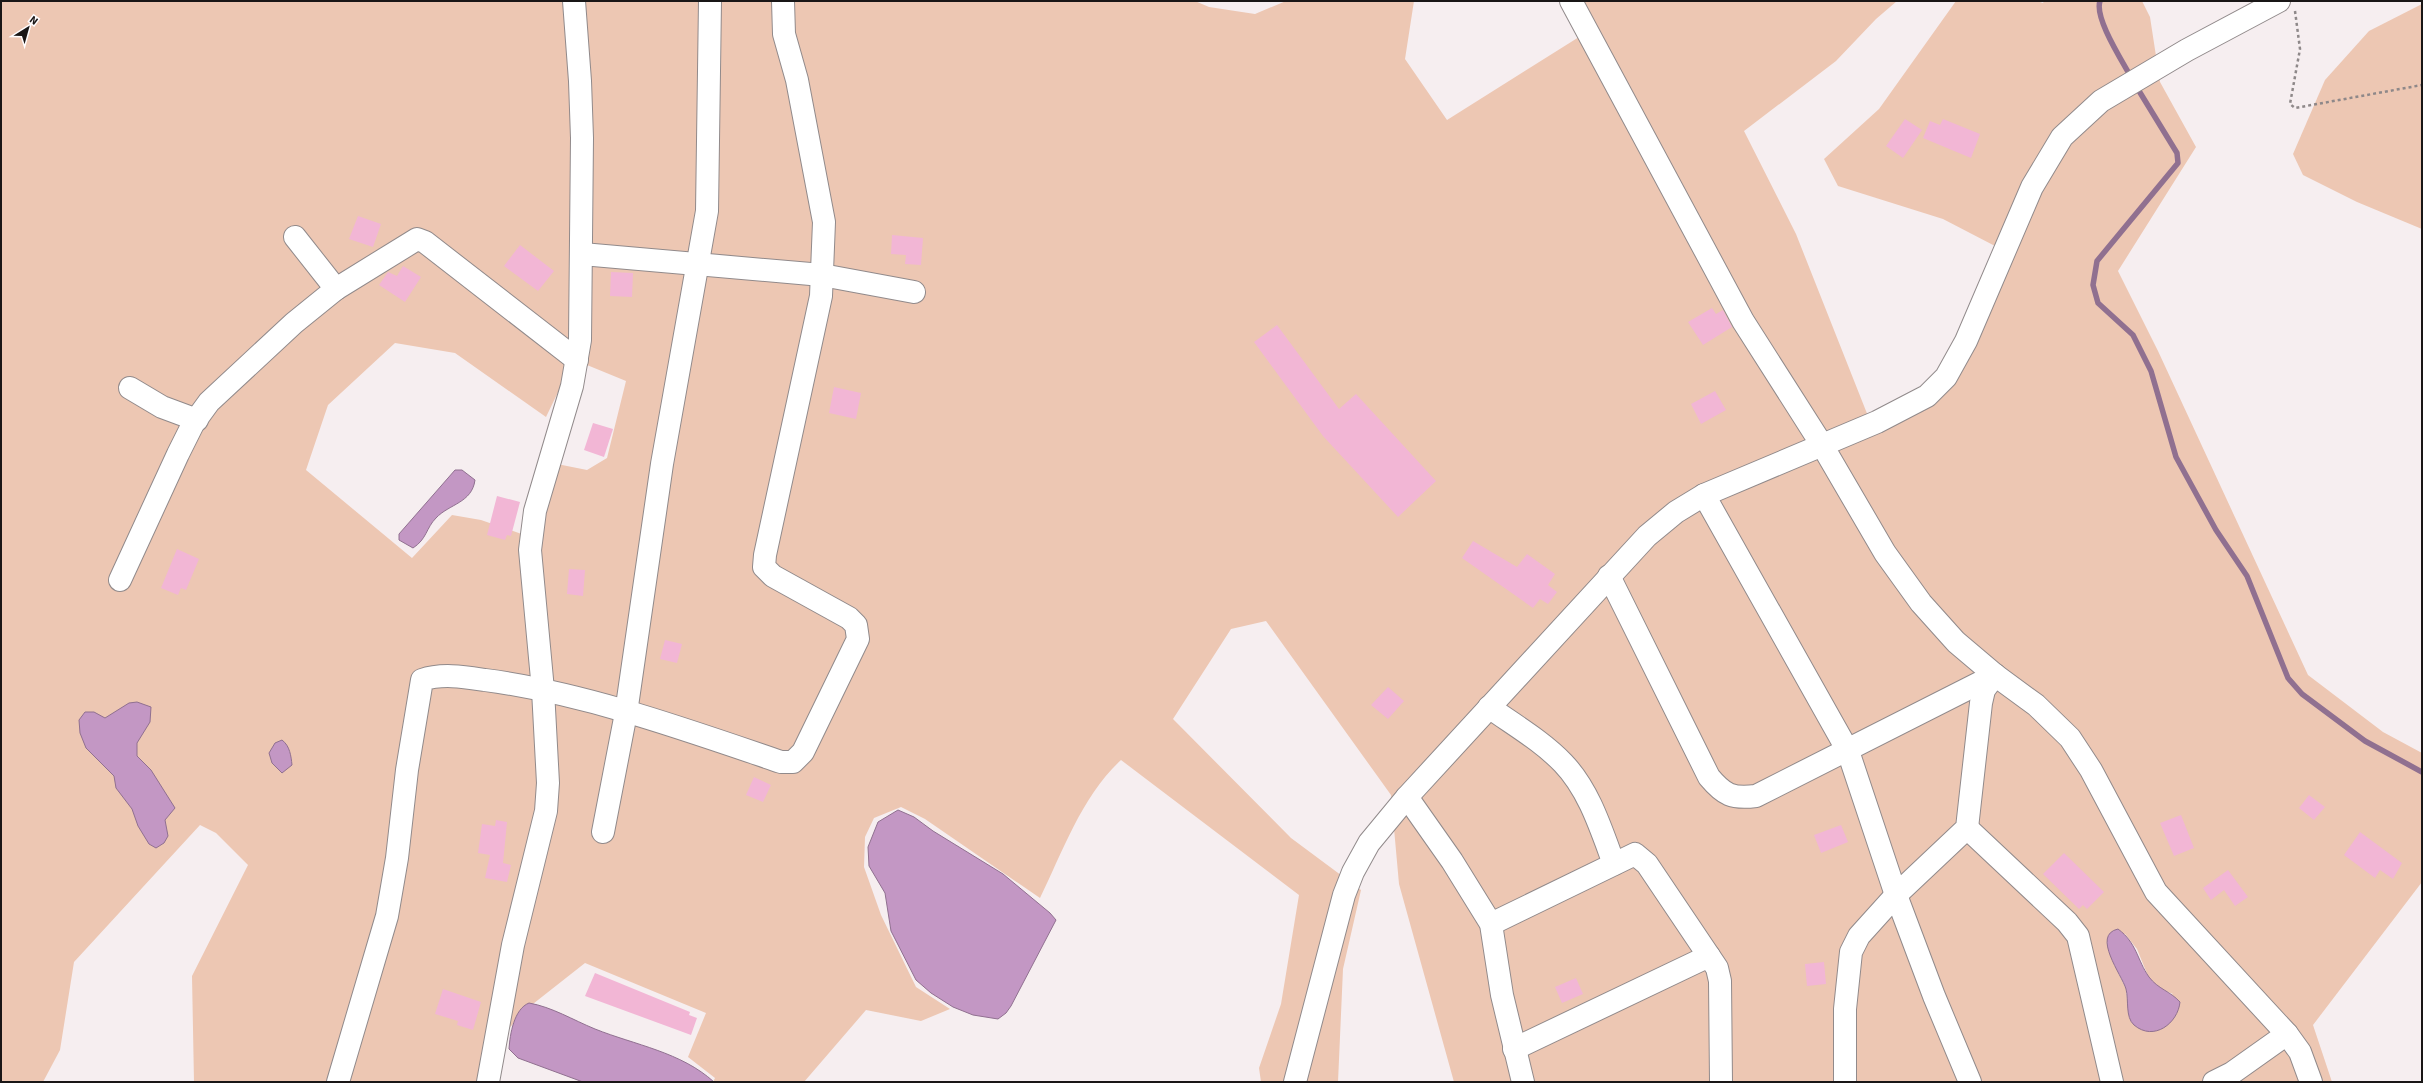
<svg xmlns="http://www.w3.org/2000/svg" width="2423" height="1083" viewBox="0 0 2423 1083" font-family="'Source Sans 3',sans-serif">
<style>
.green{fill:#edc7b3;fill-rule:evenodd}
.water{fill:#c397c4;stroke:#907090}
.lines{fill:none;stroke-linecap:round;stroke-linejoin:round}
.stream{stroke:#907090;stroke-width:5.5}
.building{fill:#f2b6d5}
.minor-casing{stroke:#918a8b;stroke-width:24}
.path{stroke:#8e8889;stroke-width:2.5;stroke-dasharray:3 3;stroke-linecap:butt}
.minor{stroke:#fff;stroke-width:22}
</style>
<rect width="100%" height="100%" fill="#f6eef0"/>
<g class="green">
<path d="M1,1H1195L1209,7L1255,14L1286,1H1414L1405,59L1447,120L1579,37L1560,1H1897L1876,19L1836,61L1744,131L1796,234L1868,416C1885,408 1907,400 1922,389C1955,363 1979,285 1995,246L1943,219L1838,186L1824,159L1879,109L1956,1H2037L2043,3L2044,1H2142L2150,17L2160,82L2196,147L2118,271L2158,351L2308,675L2383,732L2422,753V882L2313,1025L2332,1082H1454L1399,884L1391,795L1266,621L1231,629L1173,719L1291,838L1361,890L1343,969L1338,1082H1261L1259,1068L1281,1004L1299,895L1121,760C1082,796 1063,851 1040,898L925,819L901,807L874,818L865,837L864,867L881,915L916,987L950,1009L921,1021L866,1010L804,1082H713L715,1078L688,1057L706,1013L585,963L524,1011L484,1058L479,1082H194L192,976L248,865L216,833L200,825L74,962L60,1050L43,1082H1ZM395,343L455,353L546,417L561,386L587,365L626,381L607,458L587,470L557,464L539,540L481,520L452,515L412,558L306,470L328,405ZM2125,934L2137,949L2148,976L2158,988L2173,994L2129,1016L2126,989L2114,964L2107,943Z"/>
<polygon points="2422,4 2422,229 2357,202 2303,175 2293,154 2325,80 2369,31"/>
</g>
<g class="water">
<path d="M455,470H462L475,480C472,503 449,504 436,518C426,528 427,539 413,548L399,540V534Z"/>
<polygon points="137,702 151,707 150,722 137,743 137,756 151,770 175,808 165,820 168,836 164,843 156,848 149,844 138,826 132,809 116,788 114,776 86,748 80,733 79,720 85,712 94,712 105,718 129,703"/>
<path d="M282,740C290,746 291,756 292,765L282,773L272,763L269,753L275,743Z"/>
<polygon points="898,810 914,817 933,831 1003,874 1050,913 1056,920 1011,1006 1006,1013 998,1019 973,1015 953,1007 931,993 916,980 891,931 885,893 869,866 868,847 878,822"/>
<path d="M2118,929C2137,943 2137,960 2149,977C2158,989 2170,991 2180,1002C2178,1023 2154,1042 2134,1025C2125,1017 2129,1000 2126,989C2122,975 2091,935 2118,929Z"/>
<path d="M529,1003C552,1007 573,1020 595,1029C635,1045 681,1052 714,1082H583L518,1058L509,1049C510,1034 514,1009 529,1003Z"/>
</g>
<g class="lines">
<g class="stream">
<path d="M2100,1C2094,18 2123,62 2132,79"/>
<polyline points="2136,86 2177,153 2178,163 2097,261 2093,285 2098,303 2133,335 2151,371 2176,457 2216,530 2247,576 2288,678 2302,694 2365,741 2422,772"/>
</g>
</g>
<g class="building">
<polygon points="1905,119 1922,130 1903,158 1886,146"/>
<polygon points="1943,119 1980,134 1971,158 1923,138 1930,121 1940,125"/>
<polygon points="358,216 381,224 373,247 349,239"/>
<polygon points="892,235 923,238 921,265 905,264 906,255 891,254"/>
<polygon points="520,245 554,271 538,291 504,266"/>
<polygon points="403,266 421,277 405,302 379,285 388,272 397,276"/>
<polygon points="611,272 633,273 632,297 610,296"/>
<polygon points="1712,308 1716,314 1723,310 1732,327 1703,345 1688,322"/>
<polygon points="1277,325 1339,409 1356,394 1436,481 1398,517 1323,436 1254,342"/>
<polygon points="834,387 861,393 856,419 829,413"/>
<polygon points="1715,391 1726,410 1701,424 1691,404"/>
<polygon points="593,423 613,429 604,457 584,450"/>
<polygon points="497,496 520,502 511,536 507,535 505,540 487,535"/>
<polygon points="1473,541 1517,567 1527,554 1555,574 1548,585 1557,592 1548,604 1540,599 1533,608 1462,558"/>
<polygon points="177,549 199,559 186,590 181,588 178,595 161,588"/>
<polygon points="569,569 585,570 583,596 567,594"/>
<polygon points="665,640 682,644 677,663 660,659"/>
<polygon points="1388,687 1404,701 1388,719 1371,705"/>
<polygon points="754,777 771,785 763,802 746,795"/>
<polygon points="2309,795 2325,807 2314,820 2299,808"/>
<polygon points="2181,815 2194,848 2174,856 2160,823"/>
<polygon points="496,820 507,822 503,863 511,865 507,882 485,878 490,855 478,853 482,824 495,826"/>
<polygon points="1841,825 1848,842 1821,853 1814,835"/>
<polygon points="2360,832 2402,863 2393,879 2380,870 2375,878 2344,855"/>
<polygon points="2064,853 2104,892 2087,909 2083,905 2079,909 2043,874"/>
<polygon points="2228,870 2248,897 2235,906 2224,890 2211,900 2203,888"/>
<polygon points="1824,962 1826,984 1807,986 1805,964"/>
<polygon points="595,973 690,1012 689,1015 697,1018 691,1035 585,996"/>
<polygon points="1576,978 1583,994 1562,1003 1555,987"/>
<polygon points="443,989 481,1002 473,1030 457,1025 458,1021 435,1014"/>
</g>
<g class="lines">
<defs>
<g id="minor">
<polyline points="1571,1 1743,321 1822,445 1885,553 1921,603 1956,642 1995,675 2036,705 2070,738 2091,770 2156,892 2287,1034 2300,1052 2311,1082"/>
<polyline points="295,237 336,289"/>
<polyline points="582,254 822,275 914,292"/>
<polyline points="130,388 162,407 197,420"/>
<polyline points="1704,495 1848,751 1896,895 1934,996 1970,1082"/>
<path d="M1609,576L1709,777C1724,795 1732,799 1756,796L1995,675"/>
<polyline points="120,580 178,454 193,424 209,402 294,323 336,289 417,239 425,242 577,360"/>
<path d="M1489,707C1514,725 1542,741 1563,763C1589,790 1601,829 1614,864"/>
<polyline points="1407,797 1452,861 1491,924 1502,995 1523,1082"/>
<polyline points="1967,828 2067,922 2078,936 2112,1082"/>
<polyline points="603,832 626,713 662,464 707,211 710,1"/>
<polyline points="1491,924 1635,854 1647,864 1717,968 1720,981 1721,1082"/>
<polyline points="1514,1049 1709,956"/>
<path d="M338,1082L387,916L397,858L407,770L422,680C442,673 465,677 485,680C584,693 687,730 781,762H793L803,752L858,639L856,625L849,618L773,576L764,567L765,555L821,296L824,222L797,80L784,34L783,1"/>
<polyline points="488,1082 513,945 546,811 548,783 543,690 530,550 535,511 572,386 580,340 582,138 580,81 574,1"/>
<polyline points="1295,1082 1344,895 1353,872 1369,843 1407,797 1647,536 1676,512 1704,495 1877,422 1927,396 1946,377 1966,341 2032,187 2062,137 2101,101 2187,50 2279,1"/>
<polyline points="1845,1082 1845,1009 1851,952 1859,936 1896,895 1967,828 1981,703 1984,690 1995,675"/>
<polyline points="2214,1082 2232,1073 2287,1034"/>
</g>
</defs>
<use href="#minor" class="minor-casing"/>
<polyline class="path" points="2295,11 2300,49 2290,104 2295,108 2422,85"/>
<use href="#minor" class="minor"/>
</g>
<rect width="2423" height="1083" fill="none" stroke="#191616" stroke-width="4"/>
<g transform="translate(28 28) rotate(37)" stroke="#fffdfe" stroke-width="3" paint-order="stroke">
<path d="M0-3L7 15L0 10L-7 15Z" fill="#191616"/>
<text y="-6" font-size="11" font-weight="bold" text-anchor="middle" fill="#191616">N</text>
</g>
</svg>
